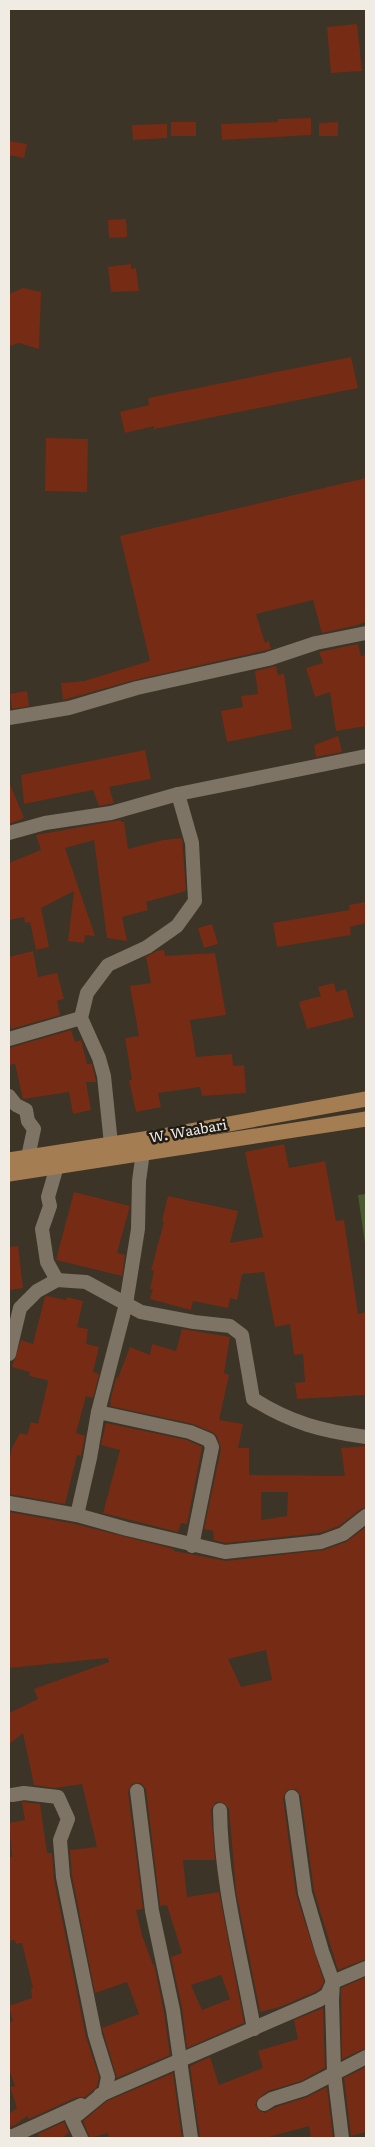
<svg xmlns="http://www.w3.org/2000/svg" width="375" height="2147" viewBox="0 0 375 2147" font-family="Literata,serif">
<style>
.green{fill:#475b2f}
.building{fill:#762b14;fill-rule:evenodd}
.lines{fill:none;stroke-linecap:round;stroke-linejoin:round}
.street{stroke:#7e7465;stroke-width:14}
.secondary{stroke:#a47d52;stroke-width:15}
.labels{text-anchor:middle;stroke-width:5;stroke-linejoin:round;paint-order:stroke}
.street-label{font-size:14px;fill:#f0ebe3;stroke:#201c16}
</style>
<rect width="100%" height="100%" fill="#3c3426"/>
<polygon class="green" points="366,1194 366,1250 358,1195"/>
<g class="building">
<polygon points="357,24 362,71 331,73 327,27"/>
<polygon points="311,118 311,135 222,140 221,124 278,122 278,119"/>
<rect x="171" y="122" width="25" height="14"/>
<polygon points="338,122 338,136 319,136 319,123"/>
<polygon points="167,124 167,138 133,140 132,125"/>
<polygon points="9,141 27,144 24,158 9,155"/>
<polygon points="126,219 127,237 109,238 108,220"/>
<polygon points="131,264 131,269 136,268 139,291 111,292 108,267"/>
<polygon points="23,288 41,292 39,349 19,343 9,346 9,294"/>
<polygon points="351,357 358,388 154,429 154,426 125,433 120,412 149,405 148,398"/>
<polygon points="46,438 88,439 87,492 45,491"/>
<polygon points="366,478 366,622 354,626 322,633 313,600 256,614 265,643 269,641 271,649 135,680 63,700 61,683 84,681 150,661 120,536"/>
<polygon points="358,644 361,656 366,655 366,726 336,731 330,692 315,697 306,668 323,663 319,652"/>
<polygon points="276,666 278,675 284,674 292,729 227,742 221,711 243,707 241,696 258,694 255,671"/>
<polygon points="27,691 29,706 12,709 10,694"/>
<polygon points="338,736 342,752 316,757 314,745"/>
<polygon points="145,750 151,779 109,787 114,803 99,806 93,790 24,804 21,775"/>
<polygon points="9,782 24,818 9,824"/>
<polygon points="120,820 121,822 124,822 128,849 163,840 182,838 186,891 146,902 148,910 122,917 127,941 107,938 94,840 65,848 95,936 85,935 84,943 68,941 74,891 41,908 49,947 36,950 30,922 25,923 24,917 9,920 9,863 41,850 36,835"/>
<polygon points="366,902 366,923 350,927 351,935 277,947 273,923 350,910 349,905"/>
<polygon points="212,924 218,944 204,948 198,928"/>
<polygon points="164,950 165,956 215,953 226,1015 190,1020 196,1057 232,1054 233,1066 244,1065 246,1093 202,1096 200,1087 158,1093 161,1107 136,1112 129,1080 132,1080 125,1038 139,1036 130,986 151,983 146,957 157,951"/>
<polygon points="33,951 38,977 57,973 64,999 57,1001 60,1015 11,1029 9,1020 9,957"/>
<polygon points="334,983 336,992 346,989 354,1017 307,1029 299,1002 321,996 318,987"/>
<polygon points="71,1030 75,1042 81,1040 87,1064 92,1064 95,1077 96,1082 86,1082 91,1110 73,1114 69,1092 23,1099 15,1064 9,1065 9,1048"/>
<polygon points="284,1144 289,1168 325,1161 336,1221 344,1220 358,1314 366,1312 366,1395 297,1399 295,1383 305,1382 303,1354 294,1355 290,1324 275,1327 264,1272 242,1274 237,1300 230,1298 228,1308 193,1301 191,1310 150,1299 153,1289 150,1289 154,1271 151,1270 164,1222 162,1221 168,1196 238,1211 230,1243 263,1237 245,1152"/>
<polygon points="74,1192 130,1206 117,1253 125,1255 122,1276 56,1260"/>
<polygon points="18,1246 23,1288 9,1290 9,1247"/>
<polygon points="47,1296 66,1300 67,1297 83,1301 77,1327 88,1329 86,1344 99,1347 93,1372 99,1374 93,1398 86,1396 76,1433 85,1436 81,1456 77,1455 65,1504 9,1494 9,1462 12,1448 20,1433 27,1435 31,1422 38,1424 48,1382 47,1380 29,1376 30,1372 12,1367 21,1340 33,1344 45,1297"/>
<path d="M182,1329L230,1337L224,1373L229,1375L219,1420L243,1424L238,1448H249V1475L345,1476L341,1448L366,1446V1507L361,1509L339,1526L319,1533L226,1543L214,1540L213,1531L204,1529L221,1449L217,1436L212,1432L193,1424L110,1406L111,1402H110L116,1378H118L130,1347L150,1355L152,1344L176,1351ZM261,1492H288L287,1516L261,1520Z"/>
<polygon points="106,1423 187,1440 202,1447 187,1524 181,1523 178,1532 103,1513 120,1450 101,1445"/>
<path d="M9,1512L75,1524L174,1549V1551L226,1561L324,1550L346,1542L366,1527V1959L338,1970L314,1891L301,1796L296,1789L287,1790L283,1798L296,1894L324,1982L320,1989L315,1992L280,2007L260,2012L236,1891L229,1809L224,1803L216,1802L211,1810L215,1860H183L187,1897L219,1892L244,2023L187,2048L182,2008L171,1957L182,1953L167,1905L160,1906L146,1789L141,1783L132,1784L128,1792L143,1909L136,1910L142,1935L153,1965L154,1964L164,2012L170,2055L117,2078L102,2028L139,2014L127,1982L95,1993L72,1876L70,1850L97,1847L82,1784L54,1788L34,1785L23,1733L9,1744V1713L38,1699L34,1689L109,1662L108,1658L9,1668ZM266,1650L272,1680L241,1687L228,1659ZM221,1975L230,1999L202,2010L191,1985Z"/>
<polygon points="22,1802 40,1804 47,1853 52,1853 54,1879 86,2037 99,2077 97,2087 85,2097 77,2097 29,2119 27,2116 15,2125 9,2127 9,2114 17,2108 10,2087 15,2086 9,2069 9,2023 13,2021 9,2006 32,1998 31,1988 33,1988 22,1943 16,1944 15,1940 9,1941 9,1857 12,1857 9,1823 25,1820"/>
<polygon points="366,1977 366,2048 342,2059 341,1988"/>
<polygon points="323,2008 325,2068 301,2081 268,2091 257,2100 255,2105 260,2111 265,2113 276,2107 307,2097 327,2087 333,2138 311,2138 309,2126 265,2138 200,2138 190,2066 210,2057 219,2085 263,2068 258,2051 298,2039 294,2020"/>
<polygon points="366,2067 366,2132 351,2136 344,2078"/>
<polygon points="173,2073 182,2138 109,2138 108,2133 90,2138 83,2121 107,2101"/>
<polygon points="64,2122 69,2133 61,2138 40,2138 38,2134"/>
</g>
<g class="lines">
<g class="street">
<polyline points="9,718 69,708 137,688 268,659 316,643 366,633"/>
<polyline points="9,833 45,823 111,813 178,794 366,756"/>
<polyline points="9,1039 81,1018"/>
<polyline points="9,1096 16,1105 26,1110 28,1121 34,1129 28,1157"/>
<polyline points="111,1144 104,1076 99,1058 81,1018 87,993 108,965 147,947 177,926 195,901 192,843 178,794"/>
<polyline points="57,1280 47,1262 42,1229 50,1206 48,1197 57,1166"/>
<path d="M9,1354L20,1308L37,1291L57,1280L86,1282L141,1312L194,1322L230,1326L242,1335L253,1399C291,1423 322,1431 366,1437"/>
<polyline points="98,1412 190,1432 209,1440 212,1447 192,1546"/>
<polyline points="9,1503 77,1515 127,1529 225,1552 321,1542 343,1534 366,1516"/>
<polyline points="77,1515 90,1458 98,1412 126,1304 138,1229 139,1181 143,1152"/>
<polyline points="137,1791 152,1911 173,2010 191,2138"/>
<polyline points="12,1795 24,1793 58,1797 68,1819 60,1840 63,1877 95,2035 108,2077 105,2092 72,2119 81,2138"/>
<polyline points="292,1797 305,1893 322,1951 333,1982 332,2000 334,2072 342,2138"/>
<path d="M220,1810C221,1884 241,1956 254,2029"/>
<polyline points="100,2095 319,2000 327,1995 333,1982 366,1968"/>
<polyline points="264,2104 272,2099 304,2089 366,2057"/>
<polyline points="9,2136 13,2136 81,2105"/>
</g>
<g class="secondary">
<polyline points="9,1160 163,1136 366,1099"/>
<polyline points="9,1174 366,1119"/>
</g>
</g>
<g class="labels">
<g class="street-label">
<text transform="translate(188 1131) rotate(-10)" y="5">W. Waabari</text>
</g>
</g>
<rect width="375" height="2147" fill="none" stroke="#f0ebe3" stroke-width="20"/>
</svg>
